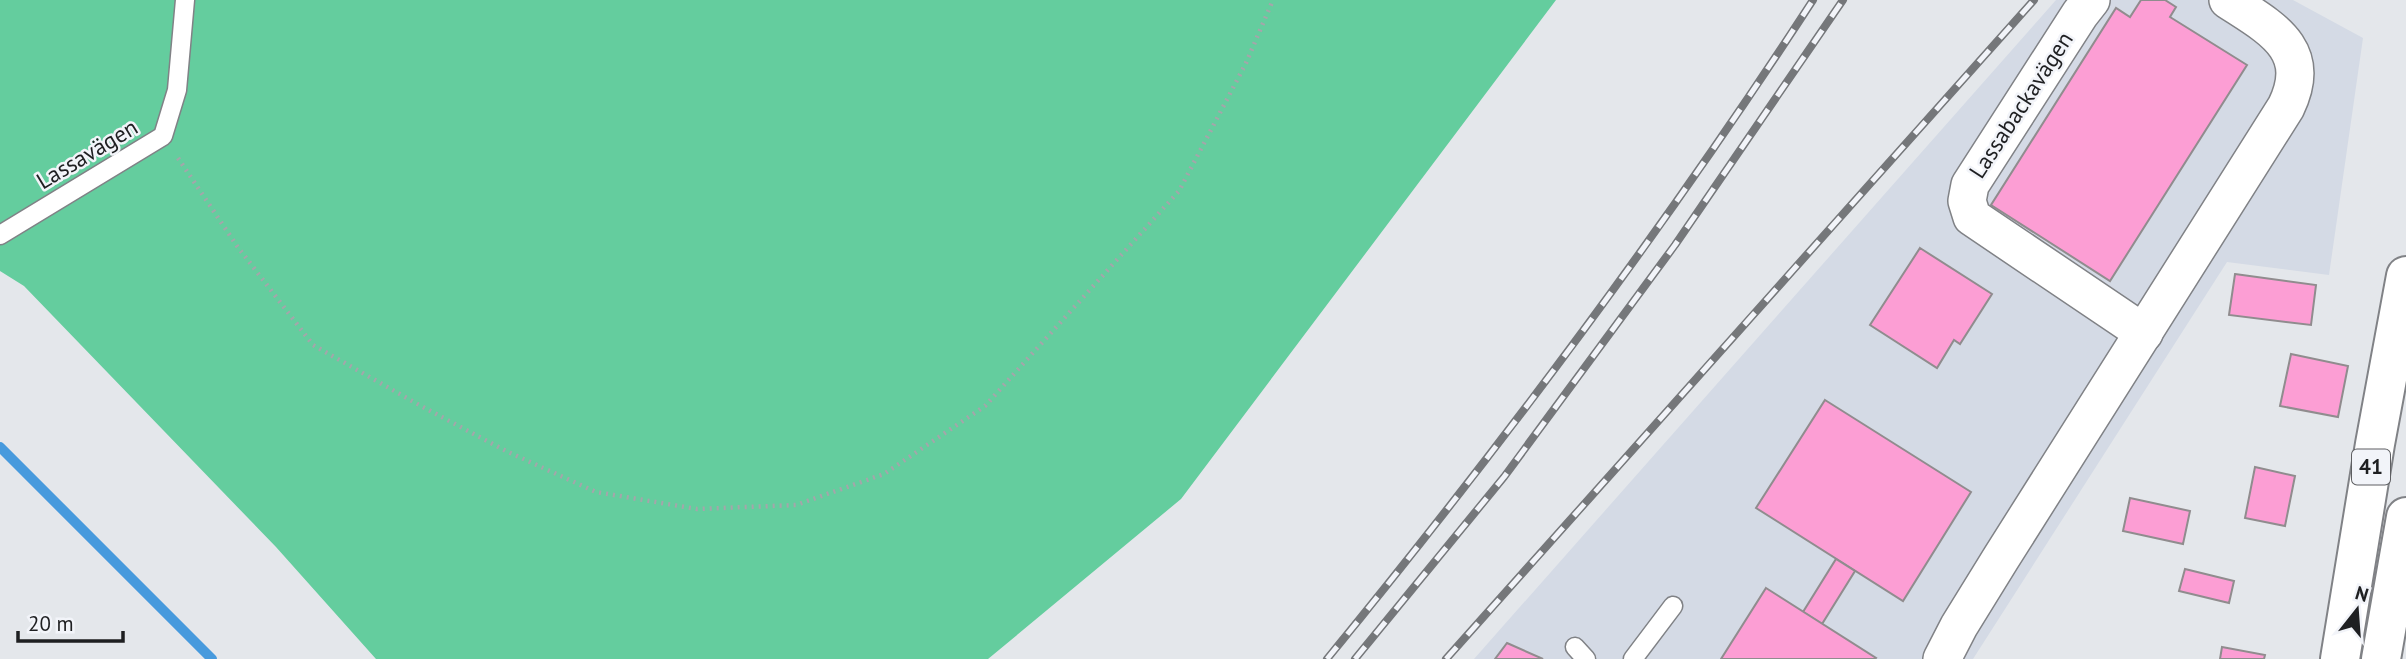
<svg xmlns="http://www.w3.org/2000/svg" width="2406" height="659" viewBox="0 0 2406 659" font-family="'PT Sans',sans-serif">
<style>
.built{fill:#d4dae5}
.green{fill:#64cd9e}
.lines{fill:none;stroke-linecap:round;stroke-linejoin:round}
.stream{stroke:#479add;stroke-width:10}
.building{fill:#fc9ed4;stroke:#908c8e;stroke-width:2}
.lane-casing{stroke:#808286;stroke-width:21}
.street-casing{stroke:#808286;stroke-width:40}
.primary-casing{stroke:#808286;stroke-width:42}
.path{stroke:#a4a6aa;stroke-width:4.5;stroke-dasharray:2 5;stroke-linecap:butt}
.lane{stroke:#fff;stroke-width:18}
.street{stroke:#fff;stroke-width:37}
.primary{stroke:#fff;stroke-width:38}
.rail-casing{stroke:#75777a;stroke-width:8}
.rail{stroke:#f2f4f9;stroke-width:5;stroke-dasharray:16;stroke-linecap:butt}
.labels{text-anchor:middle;stroke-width:5;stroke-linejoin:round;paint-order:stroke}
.shield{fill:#f2f4f9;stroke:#5e5f62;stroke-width:2}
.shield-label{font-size:21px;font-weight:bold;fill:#1e1f21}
.street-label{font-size:23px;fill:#1e1f21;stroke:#f2f4f9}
</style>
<rect width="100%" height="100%" fill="#e4e7eb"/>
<polygon class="built" points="2056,0 2293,0 2363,38 2329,275 2227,262 1973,659 1474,659"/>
<polygon class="green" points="0,0 1556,0 1181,499 988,659 376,659 276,547 24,286 0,271"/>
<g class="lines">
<polyline class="stream" points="0,447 212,659"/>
</g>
<g class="building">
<polygon points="2141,0 2165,0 2176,7 2170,17 2247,65 2110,281 1991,205 2116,8 2130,17"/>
<polygon points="1920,248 1992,294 1960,344 1954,340 1937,368 1870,325"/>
<polygon points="2235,274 2316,285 2311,325 2229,315"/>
<polygon points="2291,354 2348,366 2338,417 2280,406"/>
<polygon points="1825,400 1971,492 1903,601 1756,508"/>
<polygon points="2255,467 2295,476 2285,526 2245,518"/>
<polygon points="2130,498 2190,511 2183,544 2123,531"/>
<polygon points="1836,559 1855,571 1822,624 1803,612"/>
<polygon points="2185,569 2234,581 2229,603 2179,591"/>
<polygon points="1766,588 1876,658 1875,659 1721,659"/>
<polygon points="1507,643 1543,659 1495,659"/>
<polygon points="2222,647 2265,655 2264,659 2220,659"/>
</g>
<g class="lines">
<defs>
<g id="lane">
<polyline points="0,235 163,136 177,90 185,0"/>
<polyline points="1575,647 1586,659"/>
<polyline points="1633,659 1673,606"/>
</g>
<g id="street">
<polyline points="2091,0 2080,14 1970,185 1967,201 1972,217 2144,333"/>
<path d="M1942,659L1959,626L2001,558L2286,107C2314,49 2271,28 2228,0"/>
</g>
<g id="primary">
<polyline points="2340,659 2375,444 2406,276"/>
<polyline points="2381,659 2406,517"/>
</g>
</defs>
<use href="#lane" class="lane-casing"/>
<use href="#street" class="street-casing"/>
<use href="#primary" class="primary-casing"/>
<polyline class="path" points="178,158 237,246 313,345 421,406 506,451 596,492 697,509 796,505 884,474 985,406 1179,191 1246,63 1273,0"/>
<use href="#lane" class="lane"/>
<use href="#street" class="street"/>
<use href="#primary" class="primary"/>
<defs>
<g id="rail">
<path d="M1327,659C1500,448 1664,229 1813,0"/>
<polyline points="1355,659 1504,477 1675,245 1843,0"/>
<polyline points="1446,659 2034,0"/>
</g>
</defs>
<use href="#rail" class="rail-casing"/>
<use href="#rail" class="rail"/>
</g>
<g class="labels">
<rect class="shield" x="2352" y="449.5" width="38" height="35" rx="5"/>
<g class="shield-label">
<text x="2371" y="474">41</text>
</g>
<g class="street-label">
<text transform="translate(2021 105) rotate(-57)" y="8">Lassabackavägen</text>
<text transform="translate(87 154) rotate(-31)" y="8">Lassavägen</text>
</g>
</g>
<g transform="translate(2357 610) rotate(17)" stroke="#f2f4f9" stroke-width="5" paint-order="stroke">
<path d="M0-5L12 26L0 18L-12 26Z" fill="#1e1f21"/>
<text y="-10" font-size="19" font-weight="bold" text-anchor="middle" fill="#1e1f21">N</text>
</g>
<path d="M18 631v10h105v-10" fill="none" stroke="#1e1f21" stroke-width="3.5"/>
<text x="28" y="631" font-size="21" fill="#1e1f21" stroke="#f2f4f9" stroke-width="5" paint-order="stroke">20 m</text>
</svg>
